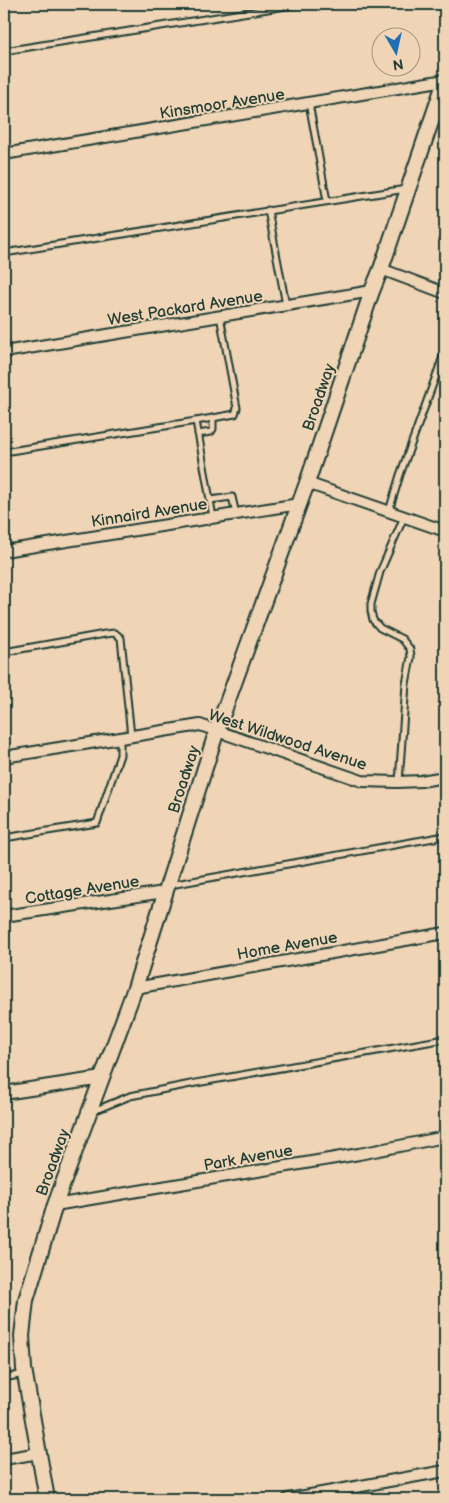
<svg xmlns="http://www.w3.org/2000/svg" width="449" height="1503" viewBox="0 0 449 1503" font-family="'Balsamiq Sans',sans-serif">
<style>
.lines{fill:none;stroke-linecap:round;stroke-linejoin:round}
.service-casing{stroke:#1f3d34;stroke-width:9}
.minor-casing{stroke:#1f3d34;stroke-width:14}
.tertiary-casing{stroke:#1f3d34;stroke-width:16}
.secondary-casing{stroke:#1f3d34;stroke-width:18}
.service{stroke:#efd4b6;stroke-width:5}
.minor{stroke:#efd4b6;stroke-width:10}
.tertiary{stroke:#efd4b6;stroke-width:12}
.secondary{stroke:#efd4b6;stroke-width:14}
.labels{text-anchor:middle;stroke-width:4;stroke-linejoin:round;paint-order:stroke}
.street-label{font-size:16px;fill:#1f3d34;stroke:#efd4b6}
</style>
<rect width="100%" height="100%" fill="#efd4b6"/>
<filter id="ink" filterUnits="userSpaceOnUse"><feTurbulence type="fractalNoise" baseFrequency=".02" numOctaves="2"/><feDisplacementMap in="SourceGraphic" scale="10" xChannelSelector="R" yChannelSelector="G"/><feConvolveMatrix kernelMatrix="1 2 1 2 8 2 1 2 1" color-interpolation-filters="sRGB"/></filter>
<g filter="url(#ink)">
<g class="lines">
<defs>
<g id="service">
<polyline points="4,51 299,4"/>
<polyline points="309,103 327,201"/>
<polyline points="268,210 286,305"/>
<polyline points="4,253 406,189"/>
<polyline points="196,421 235,414 237,408 220,316"/>
<polyline points="198,434 211,432 213,429 213,418"/>
<polyline points="4,452 196,421 213,517"/>
<polyline points="210,500 232,497 236,514"/>
<polyline points="389,511 400,475 445,351"/>
<polyline points="4,652 105,634 115,633 121,638 131,736"/>
<polyline points="4,746 6,756"/>
<polyline points="399,782 406,684 411,657 410,649 402,639 380,628 373,620 371,611 371,604 380,572 404,517"/>
<polyline points="4,838 97,823 120,755 120,738"/>
<polyline points="170,885 445,836"/>
<polyline points="91,1112 130,1096 196,1083 445,1039"/>
<polyline points="4,1378 24,1374"/>
</g>
<g id="minor">
<polyline points="4,154 445,80"/>
<polyline points="381,269 445,293"/>
<polyline points="4,352 372,291"/>
<polyline points="307,483 445,531"/>
<polyline points="4,551 299,504"/>
<polyline points="4,757 200,725 362,781 397,782 421,781 445,777"/>
<polyline points="4,916 164,892"/>
<polyline points="135,988 445,933"/>
<polyline points="55,1205 359,1154 445,1137"/>
<polyline points="4,1459 39,1453"/>
<polyline points="288,1499 445,1471"/>
</g>
<polyline id="tertiary" points="4,1093 102,1078"/>
<polyline id="secondary" points="47,1499 24,1369 22,1336 26,1300 55,1205 135,988 217,730 307,483 372,291 381,269 445,81"/>
</defs>
<use href="#service" class="service-casing"/>
<use href="#minor" class="minor-casing"/>
<use href="#tertiary" class="tertiary-casing"/>
<use href="#secondary" class="secondary-casing"/>
<use href="#service" class="service"/>
<use href="#minor" class="minor"/>
<use href="#tertiary" class="tertiary"/>
<use href="#secondary" class="secondary"/>
</g>
</g>
<g class="labels">
<g class="street-label">
<text transform="translate(222 103) rotate(-9)" y="6">Kinsmoor Avenue</text>
<text transform="translate(185 307) rotate(-9)" y="6">West Packard Avenue</text>
<text transform="translate(318 397) rotate(-71)" y="6">Broadway</text>
<text transform="translate(149 512) rotate(-9)" y="6">Kinnaird Avenue</text>
<text transform="translate(288 739) rotate(18)" y="6">West Wildwood Avenue</text>
<text transform="translate(183 779) rotate(-72)" y="6">Broadway</text>
<text transform="translate(82 889) rotate(-9)" y="6">Cottage Avenue</text>
<text transform="translate(287 945) rotate(-10)" y="6">Home Avenue</text>
<text transform="translate(248 1157) rotate(-10)" y="6">Park Avenue</text>
<text transform="translate(52 1162) rotate(-70)" y="6">Broadway</text>
</g>
</g>
<rect width="449" height="1503" fill="none" stroke="#efd4b6" stroke-width="20"/>
<rect x="10" y="10" width="429" height="1483" fill="none" stroke="#1f3d34" stroke-width="2" filter="url(#ink)"/>
<g transform="translate(396 52) rotate(171)"><circle r="24" fill="#efd4b6" stroke="#9c9882"/>
<path d="M0-4L9 19L0 12L-9 19Z" fill="#1f6fb2"/>
<text y="-8" font-size="14" font-weight="bold" text-anchor="middle" fill="#1f3d34">N</text>
</g>
</svg>
